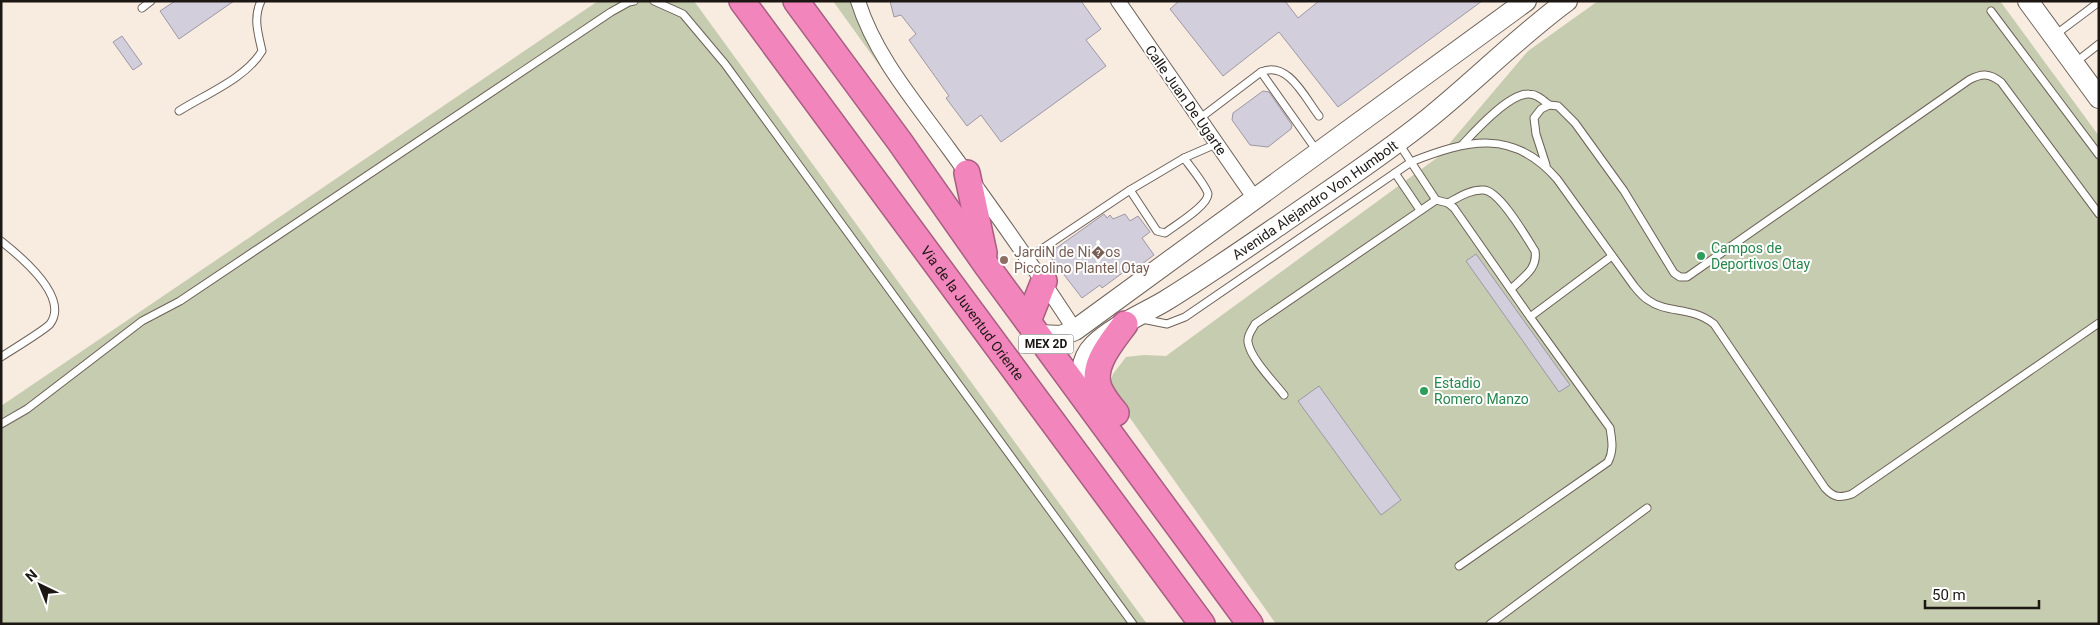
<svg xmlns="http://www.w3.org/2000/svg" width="2100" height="625" viewBox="0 0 2100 625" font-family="Roboto,sans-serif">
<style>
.green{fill:#c6ccaf}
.building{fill:#d2cedc;stroke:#9d98a6}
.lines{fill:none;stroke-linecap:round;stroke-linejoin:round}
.lane-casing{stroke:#6d6158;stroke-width:9}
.street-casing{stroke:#6d6158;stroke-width:16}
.secondary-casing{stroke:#6d6158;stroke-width:22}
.highway-casing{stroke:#a75e81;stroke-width:28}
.lane{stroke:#fff;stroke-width:7}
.street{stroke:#fff;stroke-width:14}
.secondary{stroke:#fff;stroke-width:20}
.highway{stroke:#f285bc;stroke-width:25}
.leisure-dot{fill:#2e9e5b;stroke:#fff;stroke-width:2}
.education-dot{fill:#8d6e63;stroke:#fff;stroke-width:2}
.labels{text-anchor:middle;stroke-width:4;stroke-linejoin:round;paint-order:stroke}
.shield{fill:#fff;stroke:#605d5a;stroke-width:1}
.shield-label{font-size:12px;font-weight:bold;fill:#1c1713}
.street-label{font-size:14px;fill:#1c1713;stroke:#fff}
.leisure-label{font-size:14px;fill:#27864d;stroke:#fff;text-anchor:start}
.education-label{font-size:14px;fill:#785e54;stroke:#fff;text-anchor:start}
</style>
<rect width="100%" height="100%" fill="#f8ebe0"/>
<g class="green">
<polygon points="598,1 694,1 1147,624 1,624 1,406"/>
<polygon points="833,1 853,1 875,50 941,151"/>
<polygon points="1598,1 2000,1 2099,136 2099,624 1276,624 1108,387 1113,374 1126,357 1144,355 1166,356 1438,157 1528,51"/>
</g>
<g class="building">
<polygon points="175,1 234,1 179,39 160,11"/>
<polygon points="890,1 1081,1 1101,29 1086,40 1106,66 1001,142 981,115 967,126 946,98 949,96 909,40 916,34 901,15 894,17"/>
<polygon points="1179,1 1285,1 1298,18 1319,1 1482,1 1338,107 1279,32 1223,76 1170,9"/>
<polygon points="122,36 142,64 133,70 113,42"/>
<polygon points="1263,91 1269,92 1292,125 1291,129 1268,147 1250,145 1232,120 1233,113"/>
<polygon points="1104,214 1107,218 1110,215 1113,219 1125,214 1130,221 1138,216 1150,232 1142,238 1154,255 1138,267 1136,263 1102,288 1100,285 1082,298 1048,254"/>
<polygon points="1476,254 1570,385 1559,392 1466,261"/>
<polygon points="1319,386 1401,500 1381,515 1298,401"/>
</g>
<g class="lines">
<defs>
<g id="lane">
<polyline points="654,1 683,14 725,64 1133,624"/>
<polyline points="142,8 151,1"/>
<polyline points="1991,11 2099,155"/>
<polyline points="2055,35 2099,2"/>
<polyline points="2076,62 2099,44"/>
<path d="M1261,72C1288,60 1305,98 1319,116"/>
<path d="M179,111C206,94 246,78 262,51C258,33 253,18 261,1"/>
<polyline points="1199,119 1261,72 1317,151"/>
<path d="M1398,142L1411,162C1467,140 1513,128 1557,179L1634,286C1638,291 1643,297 1648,300C1667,314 1692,306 1714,324L1825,488C1834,498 1840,498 1852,494L2099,323"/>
<path d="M1462,145C1475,131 1509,93 1529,94C1537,94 1543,100 1549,105"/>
<path d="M1546,165L1536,134L1534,118L1541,109L1549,105L1558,106L1575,123L1624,191L1674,273L1680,277H1687L1969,80C1982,73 1989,73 2001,82L2099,214"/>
<polyline points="1395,173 1420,210"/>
<path d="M1130,190L1157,231L1165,233C1174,226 1208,206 1208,194C1207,187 1189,165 1184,158"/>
<path d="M1448,203C1459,197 1471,189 1484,190C1500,191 1526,237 1535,251C1538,269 1523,277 1511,289"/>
<path d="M1,241C20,256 70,297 50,324C45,330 10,351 1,357"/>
<polyline points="1027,259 1130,190 1184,158 1216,144"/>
<polyline points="1142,319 1167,324 1185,317 1411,162 1436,200"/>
<path d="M1284,395C1274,382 1250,358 1248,342C1247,335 1252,330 1255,324L1436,200L1448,203L1454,208L1530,317"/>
<polyline points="1,424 27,409 142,321 180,301 611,12 629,2 634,1"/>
<path d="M1459,566L1608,462C1614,450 1612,441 1610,428L1530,317L1612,256"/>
<polyline points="1490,624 1647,508"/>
</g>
<g id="street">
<path d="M858,1C875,56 916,103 949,149C992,208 1035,268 1075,330"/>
<polyline points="1118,1 1255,199"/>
</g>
<g id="secondary">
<polyline points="2028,1 2099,98"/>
<polyline points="1039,335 1061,336 1075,330 1526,1"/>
<path id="s1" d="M1086,398C1082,378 1078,361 1094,345C1112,327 1143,314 1165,301C1204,277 1243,250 1281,224C1331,189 1382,156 1429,118C1476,80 1518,37 1567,1"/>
</g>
<g id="highway">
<path id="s2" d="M742,1L1202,624"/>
<polyline points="796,1 900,142 987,266 1250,624"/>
<polyline points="967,173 984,253"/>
<polyline points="1028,321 1044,281"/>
<path d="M1116,413C1110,406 1104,398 1100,390C1089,367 1112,342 1125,324"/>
</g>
</defs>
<use href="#lane" class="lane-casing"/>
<use href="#street" class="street-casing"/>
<use href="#secondary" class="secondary-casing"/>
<use href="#highway" class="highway-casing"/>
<use href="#lane" class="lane"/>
<use href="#street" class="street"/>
<use href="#secondary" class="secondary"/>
<use href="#highway" class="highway"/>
</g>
<g class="leisure-dot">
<circle cx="1701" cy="256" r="5"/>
<circle cx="1424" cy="391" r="5"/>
</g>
<circle class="education-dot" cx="1004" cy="260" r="5"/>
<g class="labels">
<rect class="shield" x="1018.5" y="334.5" width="55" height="19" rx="4"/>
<g class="shield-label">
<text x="1046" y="348">MEX 2D</text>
</g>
<g class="street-label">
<text transform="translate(1186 100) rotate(55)" y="5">Calle Juan De Ugarte</text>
<text dy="5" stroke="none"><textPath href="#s1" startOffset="321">Avenida Alejandro Von Humbolt</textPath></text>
<text dy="5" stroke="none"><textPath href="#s2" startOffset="388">Via de la Juventud Oriente</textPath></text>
</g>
<g class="leisure-label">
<text x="1711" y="253">Campos de<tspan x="1711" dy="16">Deportivos Otay</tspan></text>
<text x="1434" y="388">Estadio<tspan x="1434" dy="16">Romero Manzo</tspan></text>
</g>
<g class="education-label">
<text x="1014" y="257">JardiN de Ni�os<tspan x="1014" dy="16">Piccolino Plantel Otay</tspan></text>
</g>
</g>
<rect width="2100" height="625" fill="none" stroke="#1c1713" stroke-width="5"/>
<g transform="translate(40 585) rotate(317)" stroke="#ffffff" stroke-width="4" paint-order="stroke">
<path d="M0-4L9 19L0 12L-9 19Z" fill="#1c1713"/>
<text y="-8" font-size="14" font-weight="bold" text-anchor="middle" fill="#1c1713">N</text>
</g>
<path d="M1925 600v8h114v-8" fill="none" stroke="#1c1713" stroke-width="2.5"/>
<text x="1932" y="600" font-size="15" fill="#1c1713" stroke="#ffffff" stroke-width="4" paint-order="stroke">50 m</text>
</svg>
